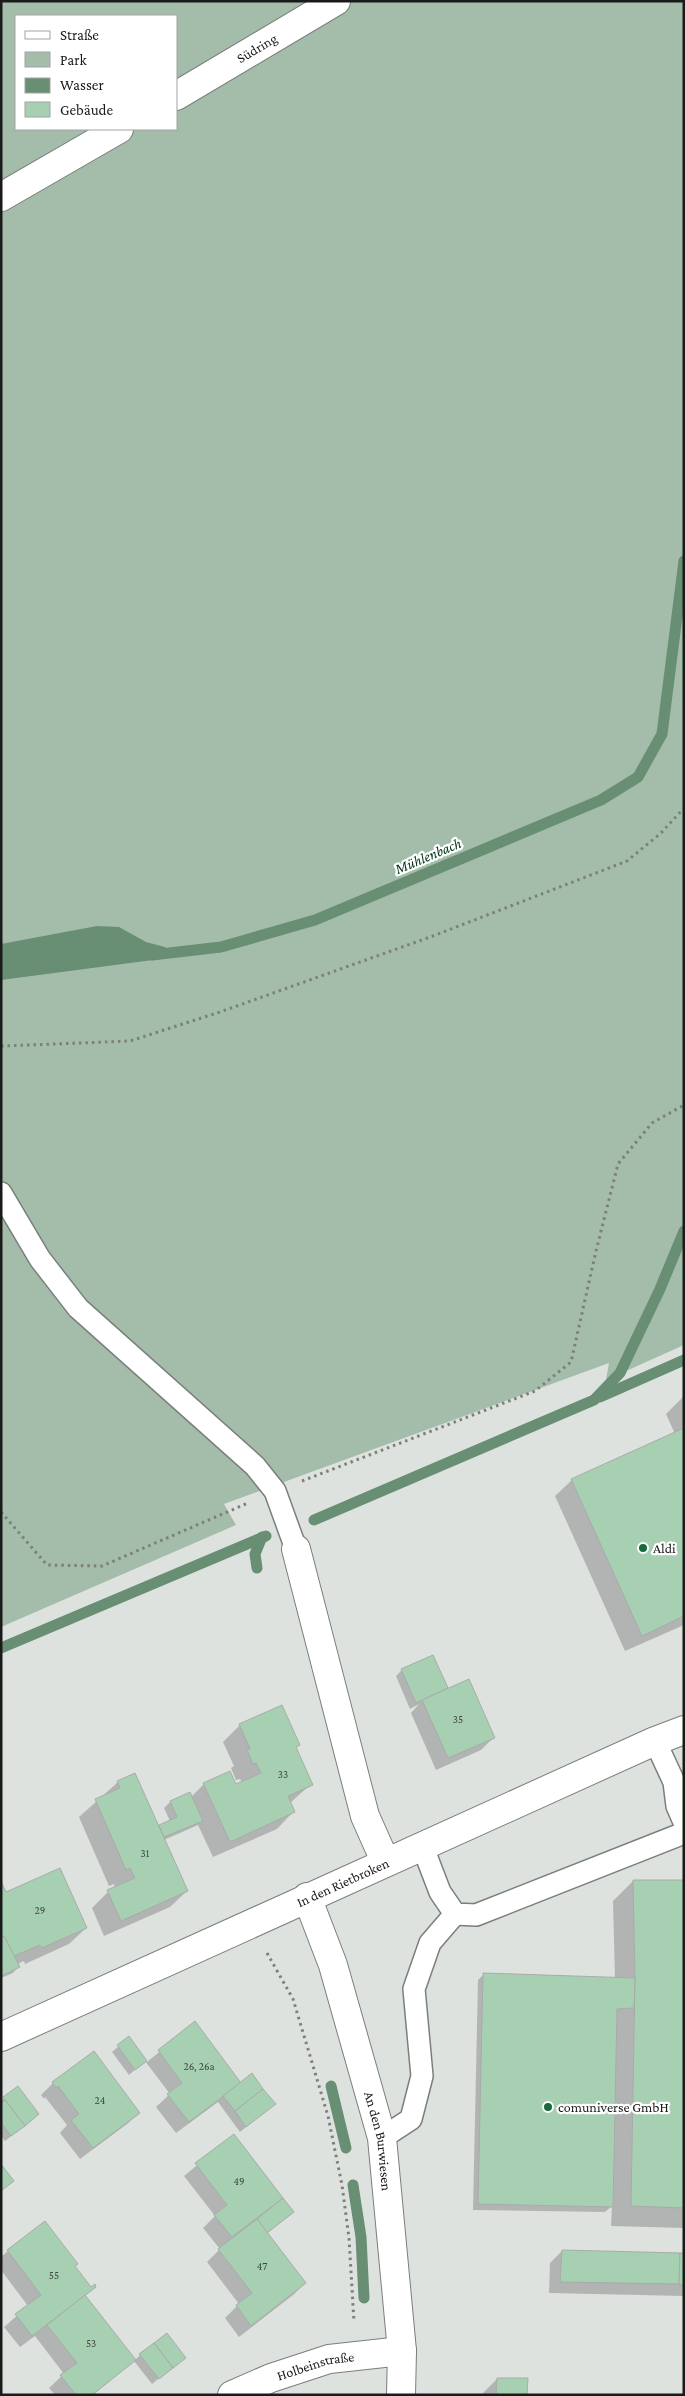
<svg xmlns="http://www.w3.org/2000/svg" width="685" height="2396" viewBox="0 0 685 2396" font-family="'Crimson Pro',serif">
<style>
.green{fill:#a4bdab;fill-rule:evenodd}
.water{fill:#688e73}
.shadow{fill:#0003}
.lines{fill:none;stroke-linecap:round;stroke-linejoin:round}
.stream{stroke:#688e73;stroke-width:11}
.building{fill:#a7d0b3;stroke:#a7aca8}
.lane-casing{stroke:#7b7f7c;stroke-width:24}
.street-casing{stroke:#7b7f7c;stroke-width:30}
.secondary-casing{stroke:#7b7f7c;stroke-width:30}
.path{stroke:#7d7f7d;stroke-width:3;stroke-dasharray:2.5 4;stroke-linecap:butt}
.lane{stroke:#fff;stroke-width:21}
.street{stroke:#fff;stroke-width:28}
.secondary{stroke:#fff;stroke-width:28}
.poi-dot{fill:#166a3b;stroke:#fff;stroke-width:2}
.labels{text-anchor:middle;stroke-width:4.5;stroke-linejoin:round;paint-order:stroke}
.number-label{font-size:11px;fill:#3c4840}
.street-label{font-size:14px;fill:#191a19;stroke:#fff}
.poi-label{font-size:14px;fill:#191a19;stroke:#fff;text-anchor:start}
.water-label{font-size:15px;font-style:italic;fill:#023519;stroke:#fff}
</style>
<rect width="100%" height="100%" fill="#dee2df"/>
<path class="green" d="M1,1H684V1345L606,1380L609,1363L224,1504L236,1525L1,1627ZM16,16H176V129H16Z"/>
<polygon class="water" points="97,926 119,927 146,942 165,947 168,958 1,980 1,944"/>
<g class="shadow">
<polygon points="684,1396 684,1625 625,1651 555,1496 572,1480 675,1434 666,1414"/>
<polygon points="402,1670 447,1688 443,1692 493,1738 481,1750 436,1770 411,1713 419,1704 410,1709 396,1676"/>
<polygon points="240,1725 299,1745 295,1748 311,1784 289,1804 293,1812 277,1829 213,1857 198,1825 164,1840 187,1891 170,1907 104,1936 92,1908 108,1892 115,1888 114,1884 109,1886 79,1817 118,1782 158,1827 170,1821 164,1808 170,1802 191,1797 204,1784 236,1786 242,1783 240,1779 236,1780 231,1768 234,1766 223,1742"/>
<polygon points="633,1881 684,1882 684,2228 611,2226 612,2206 605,2212 473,2210 478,1980 484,1974 615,1979 613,1901"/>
<polygon points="1,1884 5,1893 86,1928 69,1944 25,1964 24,1961 17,1964 18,1967 13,1973 1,1978"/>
<polygon points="195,2023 240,2083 274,2104 240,2132 218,2102 176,2133 156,2107 170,2094 145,2061 129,2075 112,2052 129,2038 147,2062"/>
<polygon points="53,2083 139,2113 127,2124 80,2159 60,2133 67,2125 45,2097 44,2099 41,2095"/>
<polygon points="4,2098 32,2120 5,2141 1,2136 1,2101"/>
<polygon points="233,2135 292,2212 267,2233 305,2283 293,2295 239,2337 225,2318 239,2304 207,2262 220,2249 203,2228 215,2216 184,2176"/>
<polygon points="8,2251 73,2267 91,2289 95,2286 85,2296 134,2361 140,2355 184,2358 152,2384 134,2361 93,2395 55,2395 49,2388 64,2374 35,2336 20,2347 4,2327 28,2306 1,2270 1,2257"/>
<polygon points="562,2251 684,2255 684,2296 549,2293 550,2263"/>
<polygon points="497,2379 526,2395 481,2395"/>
</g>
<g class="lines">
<g class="stream">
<polyline points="152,955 221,947 315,920 601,800 638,777 662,734 684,561"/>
<polyline points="600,1397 684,1360"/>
<polyline points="314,1520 594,1400 620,1373 660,1289 684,1231"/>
<polyline points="257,1568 255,1554 262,1537"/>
<polyline points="1,1648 266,1536"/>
<polyline points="331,2086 346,2148"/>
<polyline points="353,2185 361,2237 364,2298"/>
</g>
</g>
<g class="building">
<polygon points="684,1428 684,1616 642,1636 571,1479"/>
<polygon points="433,1655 448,1688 416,1703 401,1669"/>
<polygon points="469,1679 495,1738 448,1758 422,1700"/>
<polygon points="282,1705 300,1745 296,1747 313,1785 288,1796 295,1812 230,1842 203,1783 230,1771 236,1784 261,1773 256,1763 253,1764 247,1750 250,1749 239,1724"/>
<polygon points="135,1773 188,1891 121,1921 107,1890 135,1878 130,1868 126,1870 95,1799 120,1788 117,1781"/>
<polygon points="190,1792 203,1821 164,1837 159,1825 177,1817 170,1801"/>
<polygon points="60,1868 87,1928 42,1948 40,1945 14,1956 4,1936 1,1937 1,1881 6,1892"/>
<polygon points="633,1880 684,1880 684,2208 631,2206 635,1978"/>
<polygon points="4,1936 20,1967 1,1976 1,1937"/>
<polygon points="483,1973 635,1978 634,2008 617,2009 613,2207 478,2204"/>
<polygon points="195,2021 241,2083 189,2122 167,2094 182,2083 158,2050"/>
<polygon points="129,2036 147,2061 135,2070 117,2045"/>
<polygon points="94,2051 140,2113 93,2148 71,2120 79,2114 58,2086 56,2088 52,2082"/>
<polygon points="252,2073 263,2089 235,2111 223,2096"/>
<polygon points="18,2086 39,2114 25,2126 3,2097"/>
<polygon points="263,2089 276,2104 246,2127 235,2111"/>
<polygon points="5,2100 25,2126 11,2136 1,2122 1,2103"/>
<polygon points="234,2134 283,2198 232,2237 214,2215 227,2205 195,2163"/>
<polygon points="1,2164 14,2181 1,2191"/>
<polygon points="283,2198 294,2212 267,2233 257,2219"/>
<polygon points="257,2219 306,2283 251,2326 236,2305 252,2293 218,2249"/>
<polygon points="45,2221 78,2264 75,2266 91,2287 95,2284 96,2287 32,2336 15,2314 41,2295 7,2250"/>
<polygon points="562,2250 680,2253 679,2284 560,2282"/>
<polygon points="680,2253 684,2253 684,2285 679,2284"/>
<polygon points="85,2295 136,2360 92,2395 76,2395 60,2375 77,2363 47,2325"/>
<polygon points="167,2333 186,2358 173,2368 154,2343"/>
<polygon points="154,2343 173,2368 159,2379 139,2354"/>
<polygon points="497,2378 528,2378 527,2395 496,2395"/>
</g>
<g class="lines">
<defs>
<g id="lane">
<polyline points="1,1193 40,1259 78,1308 255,1466 275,1491 296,1549"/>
<polyline points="655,1741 674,1782 677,1806 684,1822"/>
<polyline points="422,1845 440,1892 455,1914 476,1915 684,1833"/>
<polyline points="382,2138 411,2119 422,2076 414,1989 430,1943 455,1914"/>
</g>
<g id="street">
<polyline points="296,1549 365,1816 385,1861"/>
<path id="s1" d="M307,1897L333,1965L382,2138L402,2351L401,2395"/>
<path id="s2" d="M1,2037L655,1741L684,1730"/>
<path id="s3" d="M232,2395L271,2378L329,2359L402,2351"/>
</g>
<g id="secondary">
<path id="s4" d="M176,96L336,1"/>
<polyline points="1,197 119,129"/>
</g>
</defs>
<use href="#lane" class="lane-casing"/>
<use href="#street" class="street-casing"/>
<use href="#secondary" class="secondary-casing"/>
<g class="path">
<polyline points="1,1046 130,1041 220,1012 433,936 627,861 661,833 684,808"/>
<polyline points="302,1481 535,1391 571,1362 596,1251 618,1164 652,1123 684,1105"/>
<polyline points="1,1512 47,1565 102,1566 248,1503"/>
<polyline points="267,1953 293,1999 328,2116 342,2185 349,2238 354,2322"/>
</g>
<use href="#lane" class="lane"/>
<use href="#street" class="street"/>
<use href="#secondary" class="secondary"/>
</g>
<g class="poi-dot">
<circle cx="643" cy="1548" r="5"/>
<circle cx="548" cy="2107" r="5"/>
</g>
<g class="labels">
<g class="number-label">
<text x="458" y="1723">35</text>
<text x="283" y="1778">33</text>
<text x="145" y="1857">31</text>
<text x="40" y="1914">29</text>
<text x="199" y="2070">26, 26a</text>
<text x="100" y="2104">24</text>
<text x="239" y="2185">49</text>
<text x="262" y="2270">47</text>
<text x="54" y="2279">55</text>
<text x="91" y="2347">53</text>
</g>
<g class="street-label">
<text dy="5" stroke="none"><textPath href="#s4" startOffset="94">Südring</textPath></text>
<text dy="5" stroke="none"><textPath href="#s2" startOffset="375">In den Rietbroken</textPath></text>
<text dy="5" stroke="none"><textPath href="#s1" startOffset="255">An den Burwiesen</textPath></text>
<text dy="5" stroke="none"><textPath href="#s3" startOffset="89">Holbeinstraße</textPath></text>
</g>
<g class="poi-label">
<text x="653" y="1553">Aldi</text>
<text x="558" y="2112">comuniverse GmbH</text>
</g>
<g class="water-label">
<text transform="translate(428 856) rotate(-23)" y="5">Mühlenbach</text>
</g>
</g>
<rect width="685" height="2396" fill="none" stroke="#191a19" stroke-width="5"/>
<rect x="15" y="15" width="162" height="115" fill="#ffffff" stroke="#a3a3a3"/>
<rect x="25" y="31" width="25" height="8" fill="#ffffff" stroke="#a3a3a3"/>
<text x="60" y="40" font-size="15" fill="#191a19">Straße</text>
<rect x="25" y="52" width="25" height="15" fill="#a4bdab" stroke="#a3a3a3"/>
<text x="60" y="65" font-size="15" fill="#191a19">Park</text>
<rect x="25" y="78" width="25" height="15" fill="#688e73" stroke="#a3a3a3"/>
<text x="60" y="90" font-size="15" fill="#191a19">Wasser</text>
<rect x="25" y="102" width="25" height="15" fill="#a7d0b3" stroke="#a3a3a3"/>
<text x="60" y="115" font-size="15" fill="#191a19">Gebäude</text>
</svg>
